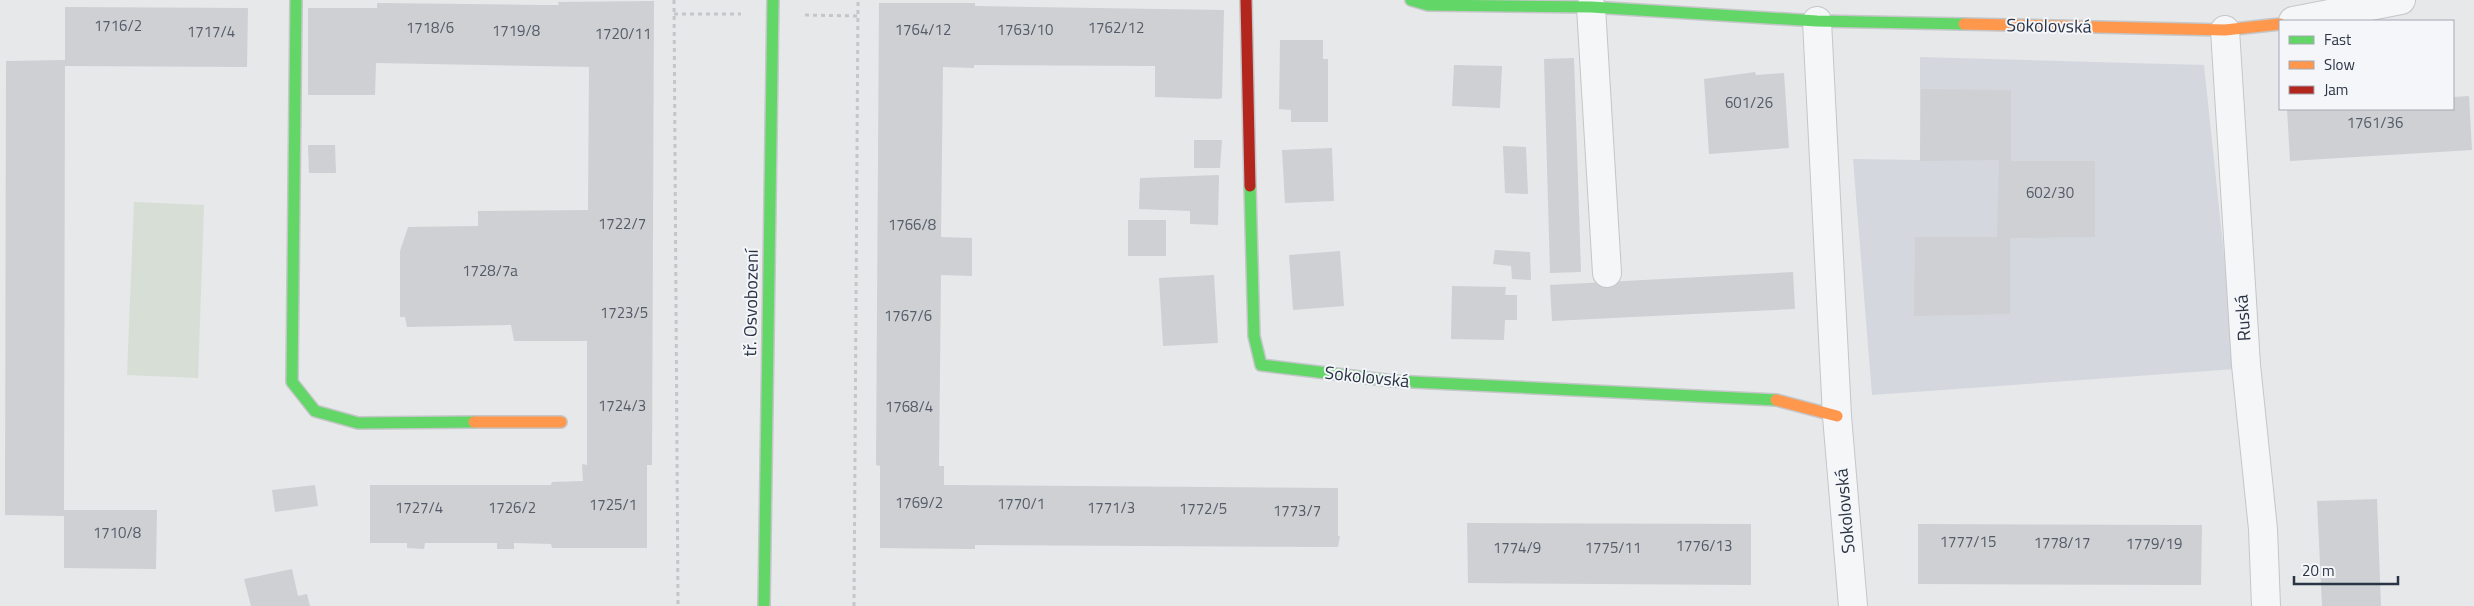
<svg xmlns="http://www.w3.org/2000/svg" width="2474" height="606" viewBox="0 0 2474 606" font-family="'Titillium Web',sans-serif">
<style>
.built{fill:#d4d7dd}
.green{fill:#d6ded6}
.building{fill:#ced0d3}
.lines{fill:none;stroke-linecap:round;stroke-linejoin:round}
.street-casing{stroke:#c4c6c8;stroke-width:30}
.fast-casing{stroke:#c4c6c8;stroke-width:14}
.slow-casing{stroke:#c4c6c8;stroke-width:14}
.jam-casing{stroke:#c4c6c8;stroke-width:14}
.path{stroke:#c5c6ca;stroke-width:3;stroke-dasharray:4 4;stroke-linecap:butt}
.street{stroke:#f5f6f7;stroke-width:28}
.fast{stroke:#63d668;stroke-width:11}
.slow{stroke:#ff974d;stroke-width:11}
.jam{stroke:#b3261e;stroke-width:11}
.labels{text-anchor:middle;stroke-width:4;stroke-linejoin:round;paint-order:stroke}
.number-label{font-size:15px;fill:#545c69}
.street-label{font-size:18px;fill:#2b3445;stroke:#f4f6f9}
</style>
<rect width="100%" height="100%" fill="#e6e8ea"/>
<polygon class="built" points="1920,57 2204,65 2236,369 1872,395 1853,159 1920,160"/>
<polygon class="green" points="134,202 204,205 198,378 127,375"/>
<g class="building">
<polygon points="654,1 652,465 647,465 647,548 552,548 551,544 514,543 514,549 497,549 497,543 425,543 424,549 407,548 407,543 370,543 370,485 551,485 552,482 583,481 582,464 587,465 587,341 514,341 511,325 407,327 405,317 400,317 400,251 408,227 478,226 478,211 588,210 589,67 376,63 375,95 308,95 308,8 377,8 377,3 541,5 559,5 558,2"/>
<polygon points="879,3 975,3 975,6 1224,10 1222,98 1218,99 1155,97 1155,66 974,65 974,68 943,67 941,237 972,238 972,276 941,275 939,466 944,466 944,485 1338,488 1338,536 1340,536 1338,547 975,545 975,549 880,548 880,466 876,465"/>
<polygon points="65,7 248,8 247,67 65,66 64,510 157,510 156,569 64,568 64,516 5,515 6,61 65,60"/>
<polygon points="1280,40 1323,40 1323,59 1328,59 1328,122 1291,122 1291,110 1279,109"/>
<polygon points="1574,58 1581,272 1550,273 1544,59"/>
<polygon points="1454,65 1502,66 1500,108 1452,106"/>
<polygon points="1755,72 1756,75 1784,73 1789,148 1709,154 1704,79"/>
<polygon points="1921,89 2011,90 2011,161 2095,161 2095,237 2010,238 2010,314 1914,316 1915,237 1997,237 1999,160 1920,161"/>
<polygon points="2469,96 2472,150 2290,161 2287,109 2453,109 2453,97"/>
<polygon points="1194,140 1222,140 1220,168 1194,168"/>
<polygon points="308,145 335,145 336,173 309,173"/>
<polygon points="1503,146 1526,147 1528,194 1505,193"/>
<polygon points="1332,148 1334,201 1285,203 1282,150"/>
<polygon points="1219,175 1218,225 1190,224 1190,211 1139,209 1140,178"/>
<rect x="1128" y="220" width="38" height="36"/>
<polygon points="1495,250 1530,252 1531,280 1512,279 1511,266 1493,264"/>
<polygon points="1340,251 1344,306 1293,310 1289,255"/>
<polygon points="1793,272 1795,309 1552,321 1550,285"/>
<polygon points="1214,275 1218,343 1163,346 1159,278"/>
<polygon points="1452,286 1506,287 1505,295 1517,295 1517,320 1505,320 1504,340 1451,339"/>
<polygon points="315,485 318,506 275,512 272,490"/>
<polygon points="2377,499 2381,606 2322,606 2317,501"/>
<polygon points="1467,523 1751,524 1751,585 1468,583"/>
<polygon points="1918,524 2202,525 2201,585 1918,584"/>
<polygon points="292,569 298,596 307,594 310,606 251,606 244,579"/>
</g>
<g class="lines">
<defs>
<g id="street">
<polyline points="1591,7 1607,273"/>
<polyline points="1817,21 1837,416 1853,606"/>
<polyline points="2293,21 2401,0"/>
<polyline points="2225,30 2246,365 2263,529 2266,606"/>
</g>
<g id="fast">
<polyline points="296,0 292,382 315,411 358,423 474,422"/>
<polyline points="1411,0 1428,5 1591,7 1817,21 1964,24"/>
<polyline points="1250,186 1254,336 1261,365 1393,381 1776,400"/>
<polyline points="764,606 773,0"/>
</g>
<g id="slow">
<polyline points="1964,24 2225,30 2280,24"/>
<polyline points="1776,400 1837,416"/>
<polyline points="474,422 561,422"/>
</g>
<polyline id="jam" points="1246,0 1250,186"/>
</defs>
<use href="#street" class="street-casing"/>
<use href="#fast" class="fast-casing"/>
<use href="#slow" class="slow-casing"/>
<use href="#jam" class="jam-casing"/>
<g class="path">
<polyline points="674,0 678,606"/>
<polyline points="674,14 741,14"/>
<polyline points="805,15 858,16"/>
<polyline points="854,606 858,0"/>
</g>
<use href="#street" class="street"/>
<use href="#fast" class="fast"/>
<use href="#slow" class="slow"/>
<use href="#jam" class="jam"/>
</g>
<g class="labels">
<g class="number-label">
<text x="118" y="31">1716/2</text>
<text x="430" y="33">1718/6</text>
<text x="1116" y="33">1762/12</text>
<text x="923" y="35">1764/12</text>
<text x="1025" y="35">1763/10</text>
<text x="516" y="36">1719/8</text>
<text x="211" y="37">1717/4</text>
<text x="623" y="39">1720/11</text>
<text x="1749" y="108">601/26</text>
<text x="2375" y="128">1761/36</text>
<text x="2050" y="198">602/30</text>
<text x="622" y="229">1722/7</text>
<text x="912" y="230">1766/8</text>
<text x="490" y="276">1728/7a</text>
<text x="624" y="318">1723/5</text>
<text x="908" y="321">1767/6</text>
<text x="622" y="411">1724/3</text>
<text x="909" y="412">1768/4</text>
<text x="919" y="508">1769/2</text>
<text x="1021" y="509">1770/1</text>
<text x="613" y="510">1725/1</text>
<text x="419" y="513">1727/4</text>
<text x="512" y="513">1726/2</text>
<text x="1111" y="513">1771/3</text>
<text x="1203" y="514">1772/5</text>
<text x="1297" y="516">1773/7</text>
<text x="117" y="538">1710/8</text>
<text x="1968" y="547">1777/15</text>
<text x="2062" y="548">1778/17</text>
<text x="2154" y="549">1779/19</text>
<text x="1704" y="551">1776/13</text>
<text x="1517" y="553">1774/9</text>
<text x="1613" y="553">1775/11</text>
</g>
<g class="street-label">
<text transform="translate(2049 26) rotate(1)" y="6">Sokolovská</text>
<text transform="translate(751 303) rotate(-89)" y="6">tř. Osvobození</text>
<text transform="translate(2243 318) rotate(-94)" y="6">Ruská</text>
<text transform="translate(1367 377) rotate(6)" y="6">Sokolovská</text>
<text transform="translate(1845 511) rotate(-95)" y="6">Sokolovská</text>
</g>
</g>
<rect x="2279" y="20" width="175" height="90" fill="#f4f6f9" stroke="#a4a8b1"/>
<rect x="2289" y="36" width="25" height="8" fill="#63d668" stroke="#a4a8b1"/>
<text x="2324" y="45" font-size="15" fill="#2b3445">Fast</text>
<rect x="2289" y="61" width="25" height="8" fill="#ff974d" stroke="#a4a8b1"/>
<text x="2324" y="70" font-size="15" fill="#2b3445">Slow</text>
<rect x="2289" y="86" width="25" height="8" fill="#b3261e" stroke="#a4a8b1"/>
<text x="2324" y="95" font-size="15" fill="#2b3445">Jam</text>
<path d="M2294 576v8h104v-8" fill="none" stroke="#2b3445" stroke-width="2.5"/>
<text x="2302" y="576" font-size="15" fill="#2b3445" stroke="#f4f6f9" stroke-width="4" paint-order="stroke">20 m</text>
</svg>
